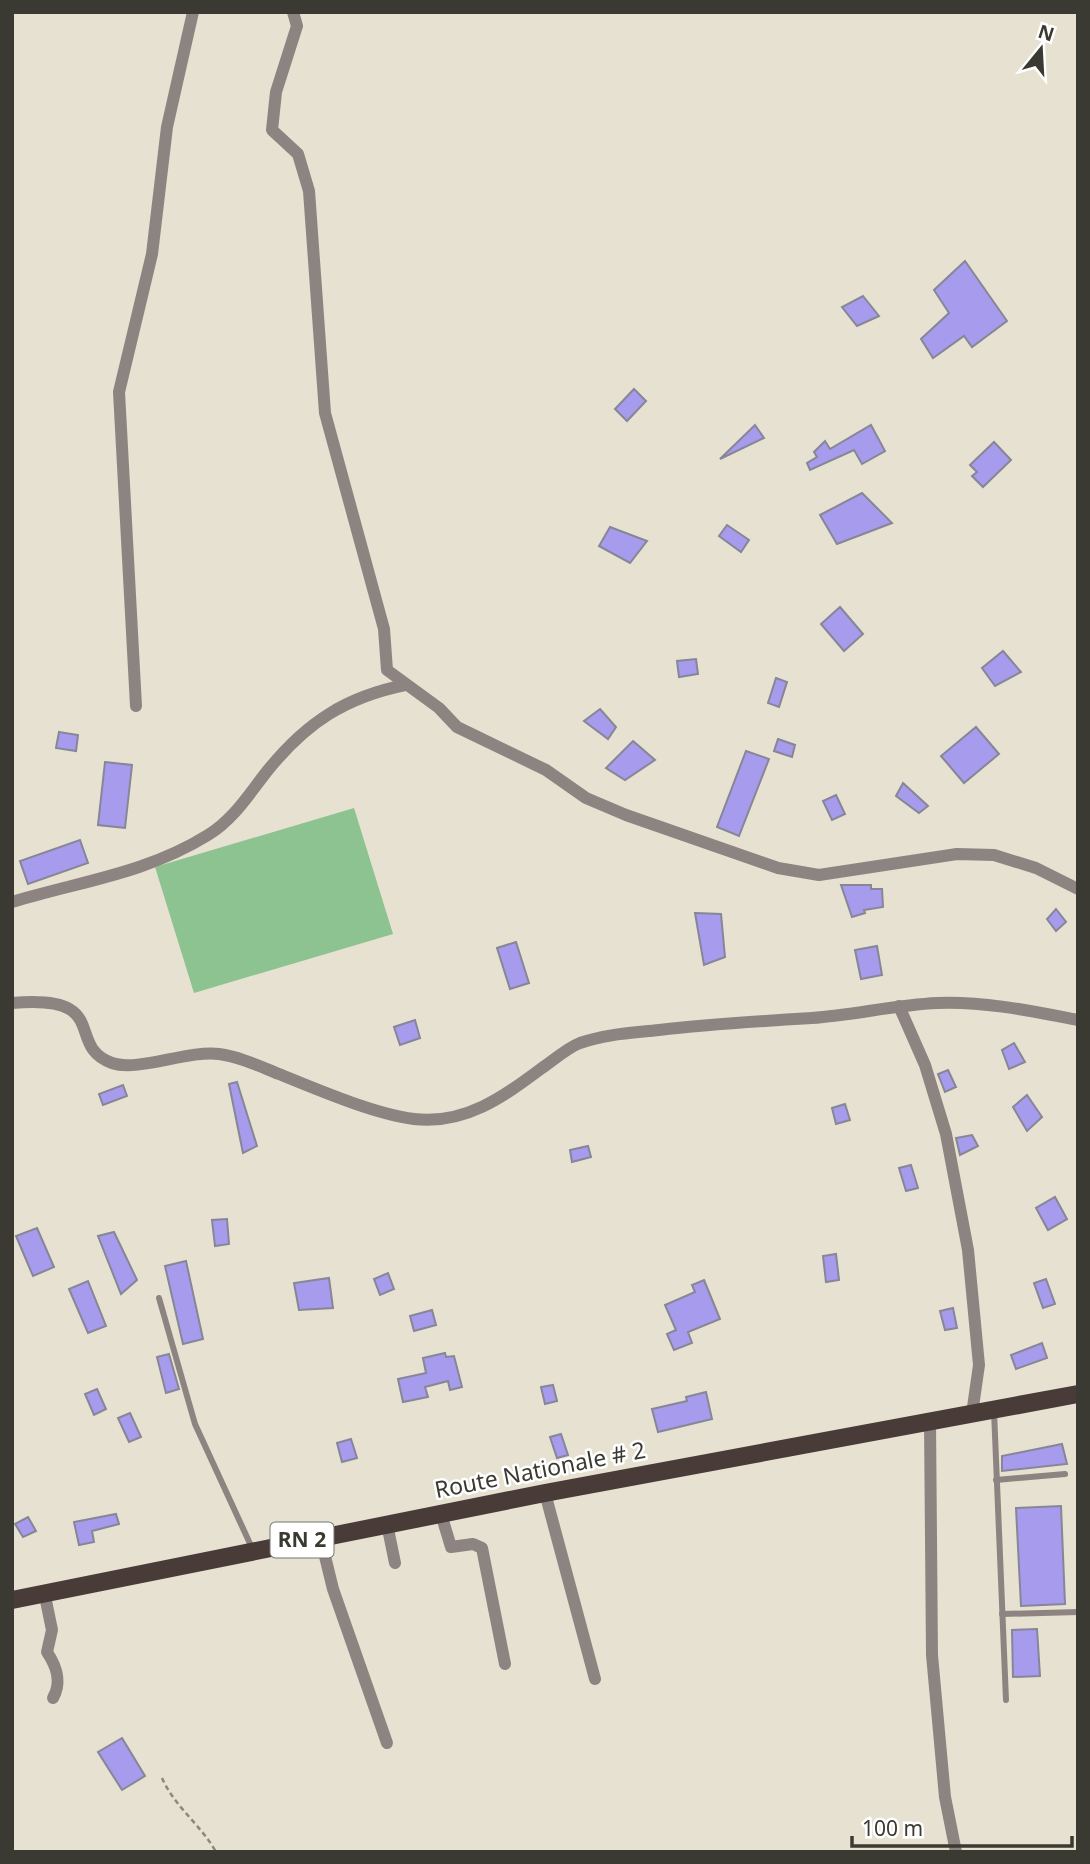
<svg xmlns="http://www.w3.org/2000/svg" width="1090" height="1864" viewBox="0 0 1090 1864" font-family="'Noto Sans',sans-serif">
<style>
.green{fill:#8dc390}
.building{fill:#a79bed;stroke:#878696;stroke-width:2}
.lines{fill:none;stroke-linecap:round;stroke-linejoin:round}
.path{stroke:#8b887c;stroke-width:2.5;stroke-dasharray:5 3.5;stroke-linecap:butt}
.service{stroke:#8d8482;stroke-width:6}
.minor{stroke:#8d8482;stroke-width:12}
.primary{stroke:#483b38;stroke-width:18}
.labels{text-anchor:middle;stroke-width:5;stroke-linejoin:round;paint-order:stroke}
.shield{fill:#fff;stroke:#757470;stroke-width:2}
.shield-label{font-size:21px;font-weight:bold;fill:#3a3932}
.street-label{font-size:23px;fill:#3a3932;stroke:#fff}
</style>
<rect width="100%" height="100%" fill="#e6e1d0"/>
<polygon class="green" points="354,808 393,934 194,993 155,867"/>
<g class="building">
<polygon points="965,261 1007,321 972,347 964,336 933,358 921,339 949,313 934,290"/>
<polygon points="863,296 879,316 857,326 842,307"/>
<polygon points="634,389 646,401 627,421 615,409"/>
<polygon points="755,425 764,438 720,459"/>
<polygon points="871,425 885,451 862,464 854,450 810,470 807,463 817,457 814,452 825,441 830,449"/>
<polygon points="994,442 1011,460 983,487 972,476 977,472 970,465"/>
<polygon points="862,493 892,523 837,544 820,515"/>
<polygon points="727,525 749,540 741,552 719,536"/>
<polygon points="610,527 647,541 630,563 599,546"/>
<polygon points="840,607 863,634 844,651 821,624"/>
<polygon points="1003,651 1021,672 995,686 982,668"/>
<polygon points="696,659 698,674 679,677 677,661"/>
<polygon points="776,678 787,682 779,707 768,703"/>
<polygon points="600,709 616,727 608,739 584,721"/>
<polygon points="976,727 999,754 964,783 941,756"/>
<polygon points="59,732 78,735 76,751 56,748"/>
<polygon points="778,739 795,745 792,757 774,751"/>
<polygon points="633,741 655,760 625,780 606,768"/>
<polygon points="746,751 769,759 739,836 717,827"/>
<polygon points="105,762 132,765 125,828 98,825"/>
<polygon points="903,783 928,806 919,813 896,796"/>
<polygon points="836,795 845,814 832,820 823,801"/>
<polygon points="80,840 88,863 28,884 20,861"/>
<polygon points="841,885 871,885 871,889 882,889 883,907 864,910 865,913 852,917"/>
<polygon points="1056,909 1066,922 1056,931 1047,919"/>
<polygon points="695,913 721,914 725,957 704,965"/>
<polygon points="516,942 529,983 510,989 497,948"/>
<polygon points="877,946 882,975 861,979 855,950"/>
<polygon points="415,1020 420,1038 400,1045 394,1027"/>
<polygon points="1014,1043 1025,1062 1009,1069 1002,1050"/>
<polygon points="948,1070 956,1087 945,1092 938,1074"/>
<polygon points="237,1082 257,1146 243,1153 229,1084"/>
<polygon points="123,1085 127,1096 103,1105 99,1094"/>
<polygon points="1027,1095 1042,1117 1027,1131 1013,1107"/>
<polygon points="845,1104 850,1120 836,1124 832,1108"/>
<polygon points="972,1135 978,1146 960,1155 956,1138"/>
<polygon points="588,1146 591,1157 572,1162 570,1150"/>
<polygon points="911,1165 918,1188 906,1191 899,1168"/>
<polygon points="1055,1197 1067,1219 1048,1230 1036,1208"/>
<polygon points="227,1219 229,1244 215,1246 212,1220"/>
<polygon points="37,1228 54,1267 33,1276 16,1236"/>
<polygon points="114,1232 137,1280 121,1294 98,1236"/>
<polygon points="836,1254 839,1280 826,1282 823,1256"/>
<polygon points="186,1261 203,1339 183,1344 165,1266"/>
<polygon points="388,1273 394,1289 380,1295 374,1279"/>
<polygon points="329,1278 333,1308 299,1310 294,1283"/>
<polygon points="1046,1279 1055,1304 1043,1308 1034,1283"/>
<polygon points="704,1280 720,1319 688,1332 692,1343 674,1350 667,1334 676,1330 665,1305 695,1292 692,1285"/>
<polygon points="88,1281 106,1326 88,1333 69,1289"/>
<polygon points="953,1308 957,1328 945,1330 940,1311"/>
<polygon points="432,1310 436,1325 414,1331 410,1316"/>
<polygon points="1042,1343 1047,1358 1016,1369 1011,1355"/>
<polygon points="445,1353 446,1357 454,1356 462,1387 450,1390 448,1381 425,1387 428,1397 403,1402 398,1379 426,1373 423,1358"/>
<polygon points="169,1354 179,1389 166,1393 157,1357"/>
<polygon points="553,1385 557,1401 545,1404 541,1387"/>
<polygon points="97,1389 106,1409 94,1415 85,1394"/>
<polygon points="706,1392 712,1419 658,1432 652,1409 687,1401 686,1397"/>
<polygon points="130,1413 141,1437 129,1442 118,1418"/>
<polygon points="561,1434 568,1455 557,1458 550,1437"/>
<polygon points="351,1439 357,1458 342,1462 337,1443"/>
<polygon points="1062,1444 1067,1464 1002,1471 1002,1456"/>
<polygon points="1061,1506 1065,1604 1021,1606 1016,1508"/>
<polygon points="116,1514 119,1524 92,1531 94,1542 79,1545 74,1522"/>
<polygon points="28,1517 36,1531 23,1537 15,1524"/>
<polygon points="1037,1629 1040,1676 1013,1677 1012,1630"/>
<polygon points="122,1738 145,1776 122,1790 98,1752"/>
</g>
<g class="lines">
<path class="path" d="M162,1778C174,1806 201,1825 216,1852"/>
<g class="service">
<polyline points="159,1298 195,1424 252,1548"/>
<polyline points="994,1411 1006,1700"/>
<polyline points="996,1480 1065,1474"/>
<polyline points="1002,1614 1078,1612"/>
</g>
<g class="minor">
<polyline points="293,12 297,26 276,92 272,130 298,154 309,191 325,413 384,629 387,670 439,708 457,727 546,770 586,798 626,815 778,868 819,875 957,854 994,855 1036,868 1078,889"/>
<polyline points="136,706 119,392 152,254 167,127 193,12"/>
<path d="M12,902C81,881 145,874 208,835C234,819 249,794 268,770C307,722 346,697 405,685"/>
<path d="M12,1003C113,994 64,1046 112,1063C138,1072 188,1050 219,1054C240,1057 259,1066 279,1074C316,1089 374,1114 414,1119C465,1125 503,1097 542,1068C554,1060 567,1048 580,1043C606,1034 632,1033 659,1030C710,1024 761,1021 812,1018C854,1015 895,1005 937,1003C984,1001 1031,1011 1078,1020"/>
<polyline points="899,1006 925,1065 946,1134 968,1250 979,1365 972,1414"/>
<polyline points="930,1422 932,1655 945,1797 956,1852"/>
<polyline points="545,1493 595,1679"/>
<polyline points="441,1514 451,1547 473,1544 482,1548 505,1664"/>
<polyline points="387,1524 395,1563"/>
<polyline points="320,1536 333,1589 387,1743"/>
<path d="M44,1591L52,1630L47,1652C57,1667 62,1682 53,1698"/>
</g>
<polyline class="primary" points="12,1600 545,1493 1078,1394"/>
</g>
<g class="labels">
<rect class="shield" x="270.5" y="1522.5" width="63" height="35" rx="5"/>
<g class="shield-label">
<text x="302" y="1547">RN 2</text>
</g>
<g class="street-label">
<text transform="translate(540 1470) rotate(-11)" y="8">Route Nationale # 2</text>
</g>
</g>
<rect width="1090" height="1864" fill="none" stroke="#3a3932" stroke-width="28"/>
<g transform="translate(1041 49) rotate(18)" stroke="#ffffff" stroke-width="5" paint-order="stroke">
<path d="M0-5L12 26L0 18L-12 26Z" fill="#3a3932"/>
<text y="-10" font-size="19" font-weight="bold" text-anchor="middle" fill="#3a3932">N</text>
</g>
<path d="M852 1836v10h220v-10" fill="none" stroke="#3a3932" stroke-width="3.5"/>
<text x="862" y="1836" font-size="21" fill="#3a3932" stroke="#ffffff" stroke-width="5" paint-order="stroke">100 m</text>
</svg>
